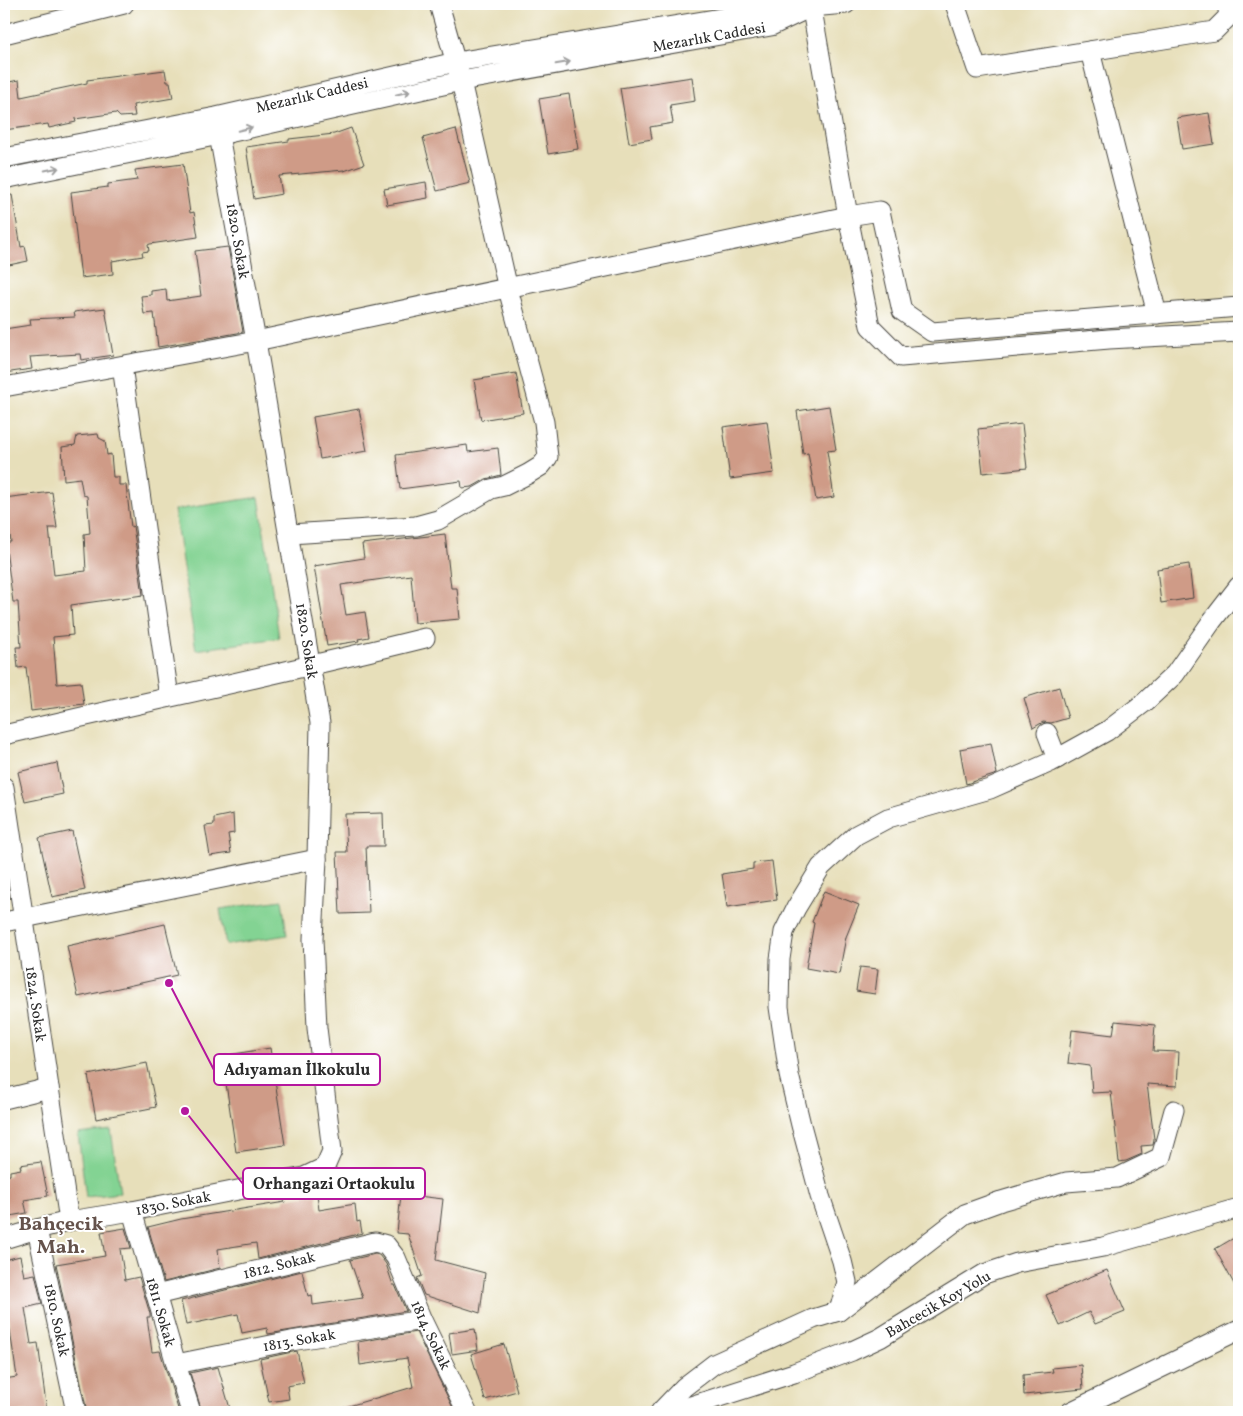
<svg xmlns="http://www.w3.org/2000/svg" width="1243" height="1416" viewBox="0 0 1243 1416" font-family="Vollkorn,serif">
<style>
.green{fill:#83d393;stroke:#577f5f}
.building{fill:#cf9b87}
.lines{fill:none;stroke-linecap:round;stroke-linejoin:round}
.minor-casing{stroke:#474640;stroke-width:21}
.minor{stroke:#fff;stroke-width:19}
.oneway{stroke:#a0a0a0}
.labels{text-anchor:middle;stroke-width:4;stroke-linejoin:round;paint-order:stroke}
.street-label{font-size:15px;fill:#2b2b2b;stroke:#fff}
.district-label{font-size:20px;font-weight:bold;fill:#64524b;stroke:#fff}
.leader{fill:none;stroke:#b5179e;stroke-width:2}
.callout-dot{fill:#b5179e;stroke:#fff;stroke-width:2}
.callout{fill:#fff;stroke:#b5179e;stroke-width:2}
.callout-label{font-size:16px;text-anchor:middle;font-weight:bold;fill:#2b2b2b}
</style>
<rect width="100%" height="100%" fill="#fff"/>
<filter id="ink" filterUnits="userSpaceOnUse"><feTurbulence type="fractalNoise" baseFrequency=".02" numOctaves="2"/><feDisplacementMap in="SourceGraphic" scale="10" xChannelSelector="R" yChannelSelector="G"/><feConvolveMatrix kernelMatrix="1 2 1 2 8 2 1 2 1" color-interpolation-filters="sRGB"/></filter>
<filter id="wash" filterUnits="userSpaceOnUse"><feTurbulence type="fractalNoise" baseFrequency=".0096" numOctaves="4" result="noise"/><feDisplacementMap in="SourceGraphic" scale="20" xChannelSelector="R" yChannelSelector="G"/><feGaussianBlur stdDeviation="1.12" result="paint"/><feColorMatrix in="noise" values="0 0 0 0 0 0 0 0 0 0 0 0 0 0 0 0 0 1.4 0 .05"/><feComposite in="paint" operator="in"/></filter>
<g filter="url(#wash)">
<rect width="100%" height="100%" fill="#e7dfba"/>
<g class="green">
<polygon points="259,497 279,638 196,650 174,510"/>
<polygon points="282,900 287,935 226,945 220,909"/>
<polygon points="111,1130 120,1193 86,1197 78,1134"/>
</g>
<g id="blocks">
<g class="building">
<polygon points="165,70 167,82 170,82 173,98 133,105 135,116 120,117 116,113 75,119 76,122 49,128 48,124 4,130 4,83 19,80 21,97 87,83 87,80"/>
<polygon points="692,77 695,101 670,105 673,123 650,127 652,139 629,143 620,88"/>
<polygon points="569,94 578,149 548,154 539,99"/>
<polygon points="1209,113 1214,144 1182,149 1177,118"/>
<polygon points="351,128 364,164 344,171 344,170 279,176 282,194 254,199 246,147 289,141 289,139 334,134"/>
<polygon points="456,129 470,183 437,191 423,138"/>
<polygon points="183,164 190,213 194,212 198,237 150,244 148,245 149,251 142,252 143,256 112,261 113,274 81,278 71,192 108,187 108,184 137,180 135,170"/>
<polygon points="426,182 428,198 387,205 384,189"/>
<polygon points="12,195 21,247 25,246 28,261 4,266 4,196"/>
<polygon points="228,247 243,332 158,347 154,313 144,314 141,296 151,295 151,291 166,289 167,301 201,296 195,251"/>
<polygon points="105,308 113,355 81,360 80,354 30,357 32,369 4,373 4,329 31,325 30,319 75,317 74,312"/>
<polygon points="516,373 523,413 481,420 474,380"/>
<polygon points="829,406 836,450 827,451 834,497 816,500 808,453 803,454 797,411"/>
<polygon points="359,409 367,451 320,459 313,417"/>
<polygon points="767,421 774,473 730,479 723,427"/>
<polygon points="1022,424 1027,468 983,473 978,429"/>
<polygon points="98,434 99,438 105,441 107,455 111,454 113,477 119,477 119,485 126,485 131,527 133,526 143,595 71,605 73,635 53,637 57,684 81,682 84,704 31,711 26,667 18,668 16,647 21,647 18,602 13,602 5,542 11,542 4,498 52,492 57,528 49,528 54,575 86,571 84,534 90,533 87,496 83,495 80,478 64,480 62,447 75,445 77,436"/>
<polygon points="467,445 468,452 498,448 501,475 486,479 472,487 462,488 461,481 400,489 396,455"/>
<polygon points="445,534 451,588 457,588 460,619 415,623 411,575 341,585 346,615 365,612 369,637 358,639 359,641 327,646 314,566 364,558 362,544"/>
<polygon points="1189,564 1193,598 1161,603 1157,569"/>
<polygon points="1059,687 1068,718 1051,723 1043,722 1033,728 1024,698"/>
<polygon points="991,743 997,774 966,784 960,749"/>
<polygon points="57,763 63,794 25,802 18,772"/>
<polygon points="383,813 384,846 366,846 369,913 340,914 337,852 347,852 345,814"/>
<polygon points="233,814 234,833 228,834 231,853 210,856 205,826 214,825 214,818"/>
<polygon points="72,831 85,890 52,897 39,838"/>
<polygon points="772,861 777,900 727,907 722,874 753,869 753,863"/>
<polygon points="824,891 859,905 846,937 839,974 806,968 814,923 812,922"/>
<polygon points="165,924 177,975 78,997 67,946"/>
<polygon points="860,967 878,969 875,994 856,991"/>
<polygon points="1115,1021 1155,1025 1153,1051 1179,1052 1177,1086 1147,1084 1154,1139 1153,1145 1141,1146 1142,1154 1126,1161 1119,1162 1111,1092 1092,1093 1090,1066 1068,1063 1072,1030 1113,1035"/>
<polygon points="270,1048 285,1145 236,1152 222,1056"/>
<polygon points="147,1063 156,1107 96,1119 88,1075"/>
<polygon points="41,1162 48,1196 24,1200 27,1213 4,1217 4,1177 10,1175 10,1171 21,1169 20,1165"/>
<polygon points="317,1194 319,1210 355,1204 357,1222 360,1221 362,1233 258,1259 256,1243 218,1249 220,1268 164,1282 148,1227 181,1219 285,1202 284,1199"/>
<polygon points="401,1194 443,1199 436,1260 485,1273 480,1313 424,1295 417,1278 422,1276 408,1234 397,1233"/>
<polygon points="125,1228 131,1248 120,1249 125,1280 139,1277 150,1314 150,1317 147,1317 152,1352 160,1351 179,1412 105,1412 105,1410 87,1412 56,1264 105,1256 101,1232"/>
<polygon points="1239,1235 1239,1293 1215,1249"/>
<polygon points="375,1254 379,1255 386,1264 393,1285 395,1285 406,1311 268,1334 267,1328 242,1333 238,1314 186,1325 181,1301 302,1271 308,1296 312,1295 313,1305 363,1298 350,1260"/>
<polygon points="20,1256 24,1276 35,1274 42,1304 25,1308 31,1344 38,1343 47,1412 4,1412 4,1379 17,1377 7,1311 4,1312 4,1260"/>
<polygon points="1107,1270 1125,1312 1095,1324 1089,1312 1060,1326 1046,1295"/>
<polygon points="475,1329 478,1350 452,1354 449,1333"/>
<polygon points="416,1332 455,1412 343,1412 342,1408 413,1387 407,1358 360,1365 358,1342"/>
<polygon points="504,1344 517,1391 485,1400 471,1354"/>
<polygon points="297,1351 304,1383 287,1386 289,1399 269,1402 260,1359"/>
<polygon points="1081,1365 1083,1389 1024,1395 1023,1375 1053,1372 1052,1368"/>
<polygon points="218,1367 231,1412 202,1412 190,1373"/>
</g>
</g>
</g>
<g filter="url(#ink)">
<use href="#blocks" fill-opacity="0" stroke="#474640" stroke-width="1"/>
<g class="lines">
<defs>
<g id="minor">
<polyline points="811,4 848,216 870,326 901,357 1109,339 1239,332"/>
<polyline points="955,4 977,69 1214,31 1229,16 1227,4"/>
<polyline points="811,7 846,4"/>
<polyline points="4,34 124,4"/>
<polyline points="1090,51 1157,314"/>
<polyline points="4,158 216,117 456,62 769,10 811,7 771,26 461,81 219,135 4,179"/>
<polyline points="122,366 169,697"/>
<polyline points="4,387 256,341 848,216 880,211 902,311 932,332 1239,307"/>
<polyline points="290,534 416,526 438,520 491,489 504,486 528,474 541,466 548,457 544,422 508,289 461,81 439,4"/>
<polyline points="1047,733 1057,759"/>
<path d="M4,735C144,702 285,673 425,638"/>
<polyline points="4,787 69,1221"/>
<polyline points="4,922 317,859"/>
<polyline points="4,1099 49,1088"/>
<polyline points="132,1211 176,1364 191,1412"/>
<polyline points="37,1229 76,1412"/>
<polyline points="4,1239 37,1229 69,1221 132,1211 304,1177 325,1167 332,1151 317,1028 313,939 317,859 320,723 256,341 219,135"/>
<polyline points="156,1295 375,1242 386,1245 396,1258 422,1320 467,1412"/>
<polyline points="839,1311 847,1282 842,1261 820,1196 801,1125 789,1075 779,1007 780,959 784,932 796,908 821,867 856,835 888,818 990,789 1051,762 1107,731 1145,702 1175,674 1212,621 1239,586"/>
<polyline points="176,1364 291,1341 422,1320"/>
<polyline points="660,1412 684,1387 714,1364 813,1319 839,1311 965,1214 1001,1201 1066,1182 1117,1178 1161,1157 1174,1110"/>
<polyline points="672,1412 794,1373 852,1351 880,1338 984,1274 1017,1263 1103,1247 1239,1208"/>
<polyline points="1070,1412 1239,1330"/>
</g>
</defs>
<use href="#minor" class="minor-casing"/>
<use href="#minor" class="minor"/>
</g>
<defs><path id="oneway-shaft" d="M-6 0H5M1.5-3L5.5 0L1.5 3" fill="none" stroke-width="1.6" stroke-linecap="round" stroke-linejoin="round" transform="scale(1.25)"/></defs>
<g class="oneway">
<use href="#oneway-shaft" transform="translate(563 63) rotate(-10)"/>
<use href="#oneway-shaft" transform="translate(403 93) rotate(-13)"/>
<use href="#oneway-shaft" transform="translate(245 129) rotate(-13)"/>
<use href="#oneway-shaft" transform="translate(52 169) rotate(-11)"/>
</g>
</g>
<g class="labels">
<g class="street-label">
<text transform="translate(709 37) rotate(-10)" y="5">Mezarlık Caddesi</text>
<text transform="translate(312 95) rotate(-13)" y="5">Mezarlık Caddesi</text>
<text transform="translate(238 241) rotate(80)" y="5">1820. Sokak</text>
<text transform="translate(307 641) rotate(81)" y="5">1820. Sokak</text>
<text transform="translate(36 1004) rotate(82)" y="5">1824. Sokak</text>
<text transform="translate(173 1203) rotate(-11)" y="5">1830. Sokak</text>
<text transform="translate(279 1265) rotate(-14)" y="5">1812. Sokak</text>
<text transform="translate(938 1304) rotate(-30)" y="5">Bahcecik Koy Yolu</text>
<text transform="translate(161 1312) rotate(74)" y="5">1811. Sokak</text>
<text transform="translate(57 1320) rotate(78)" y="5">1810. Sokak</text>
<text transform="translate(431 1335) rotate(65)" y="5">1814. Sokak</text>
<text transform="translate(299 1340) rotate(-10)" y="5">1813. Sokak</text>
</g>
<g class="district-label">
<text x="61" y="1230">Bahçecik<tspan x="61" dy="23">Mah.</tspan></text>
</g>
</g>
<path class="leader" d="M169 983L214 1070M185 1111L243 1184"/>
<g class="callout-dot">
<circle cx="169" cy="983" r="5"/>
<circle cx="185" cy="1111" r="5"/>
</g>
<g class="callout">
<rect x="214" y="1054" width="166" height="31" rx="5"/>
<rect x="243" y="1168" width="182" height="31" rx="5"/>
</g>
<g class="callout-label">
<text x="297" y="1075">Adıyaman İlkokulu</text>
<text x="334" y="1189">Orhangazi Ortaokulu</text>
</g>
<rect width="1243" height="1416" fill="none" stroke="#fff" stroke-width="20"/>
</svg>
